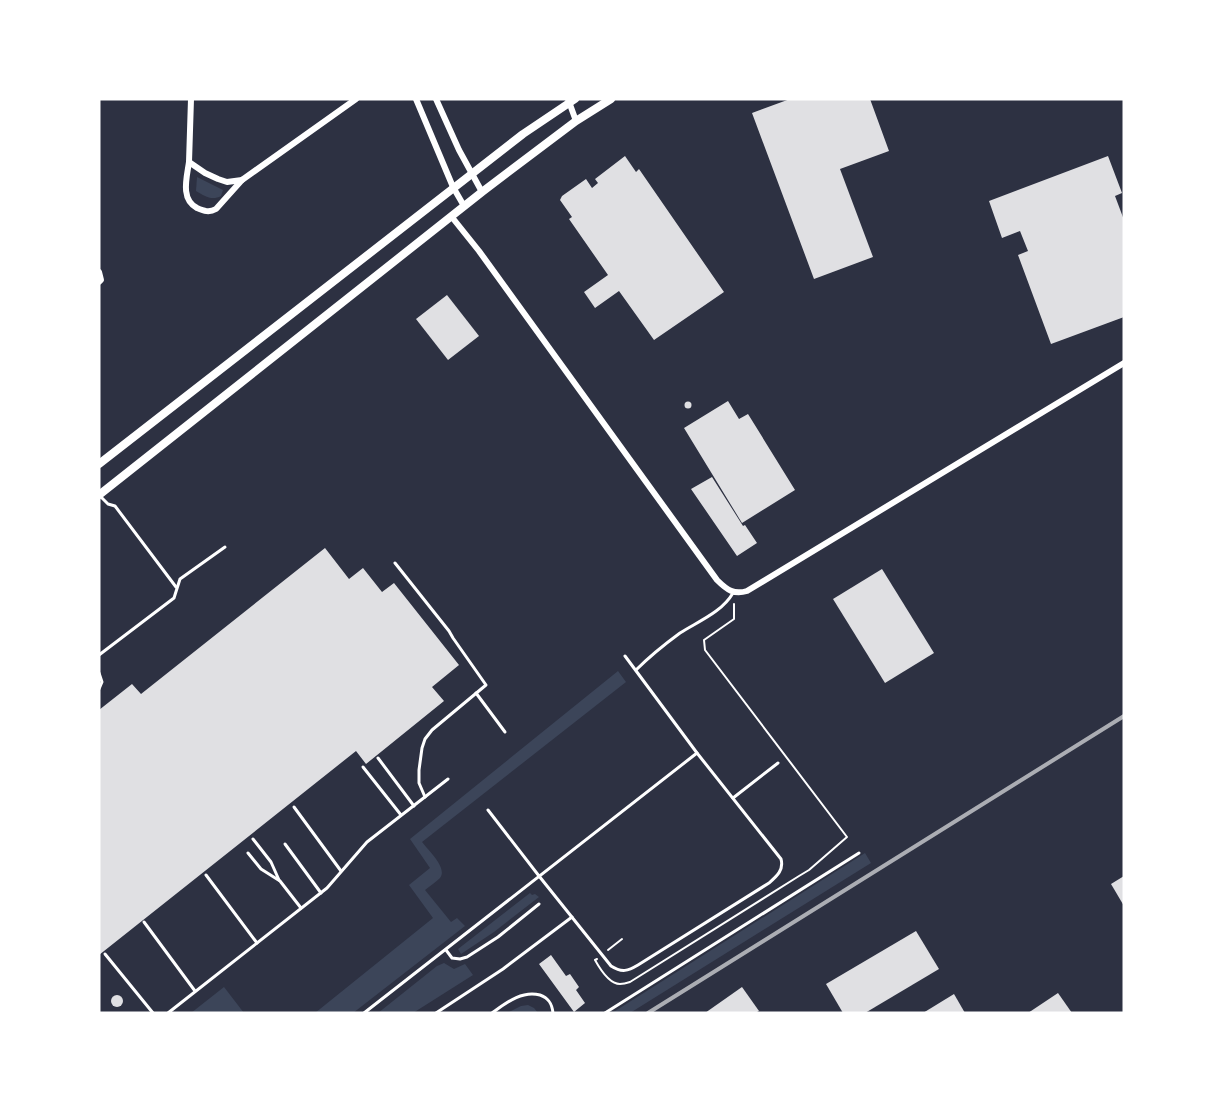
<svg xmlns="http://www.w3.org/2000/svg" width="1223" height="1112" viewBox="0 0 1223 1112" font-family="Lato,sans-serif">
<style>
.green{fill:#3c4559}
.building{fill:#e0e0e3}
.lines{fill:none;stroke-linecap:round;stroke-linejoin:round}
.path{stroke:#fff;stroke-width:2}
.service{stroke:#fff;stroke-width:3}
.minor{stroke:#fff;stroke-width:6}
.tertiary{stroke:#fff;stroke-width:8}
.rail{stroke:#abadb3;stroke-width:4}
</style>
<rect width="100%" height="100%" fill="#2d3142"/>
<g class="green">
<path d="M197,177L223,190L221,196C212,201 204,196 196,191Z"/>
<path d="M618,671L626,682L422,842C428,850 448,868 440,878C436,882 430,886 425,890L451,922L457,918L465,926L353,1013H315L433,918L409,885L430,868L410,839Z"/>
<polygon points="865,853 871,863 630,1013 612,1013"/>
<polygon points="530,893 532,895 535,894 539,897 494,932 461,954 458,949"/>
<polygon points="444,963 454,969 465,964 473,975 413,1013 378,1013 437,966"/>
<polygon points="224,987 244,1013 191,1013"/>
<polygon points="528,1005 534,1008 538,1013 507,1013 521,1006"/>
</g>
<g class="building">
<polygon points="790,99 870,99 889,151 840,169 873,257 814,279 752,113"/>
<polygon points="625,156 636,172 639,169 724,292 654,340 619,291 595,308 584,292 608,275 569,219 572,217 560,200 562,196 586,179 592,188 598,183 595,179"/>
<polygon points="1108,156 1122,193 1115,196 1124,220 1124,317 1051,344 1018,255 1028,251 1020,231 1002,238 989,201"/>
<polygon points="447,295 479,336 448,360 416,319"/>
<polygon points="728,401 739,419 748,414 795,490 742,523 684,428"/>
<circle cx="688" cy="405" r="3.5"/>
<polygon points="712,477 743,526 745,525 757,543 737,556 691,489"/>
<polygon points="325,548 349,579 363,568 382,592 394,583 459,665 432,687 444,701 366,764 356,751 99,955 99,710 132,684 141,694"/>
<polygon points="882,569 934,653 885,683 833,599"/>
<polygon points="1124,876 1124,906 1111,884"/>
<polygon points="916,931 939,969 865,1013 843,1013 826,984"/>
<polygon points="551,955 566,976 570,974 579,987 576,990 585,1003 574,1012 539,964"/>
<polygon points="742,987 759,1011 755,1013 705,1013"/>
<polygon points="1058,993 1072,1013 1028,1013"/>
<polygon points="954,994 965,1013 923,1013"/>
<circle cx="117" cy="1001" r="6"/>
</g>
<g class="lines">
<g class="path">
<polyline points="608,950 622,939"/>
<path d="M597,959L595,960C600,969 609,984 620,984C624,984 627,983 630,982L799,876L809,870L847,837L705,650L704,640L734,619V604"/>
</g>
<g class="service">
<polyline points="100,496 108,504 115,506 176,587"/>
<polyline points="395,563 449,631 453,638 486,685 432,730 425,739 422,748 419,770 419,783 425,797"/>
<polyline points="99,655 174,598 180,579 225,547"/>
<path d="M636,670C649,657 665,644 680,633C699,621 722,612 733,593"/>
<polyline points="99,673 102,682 99,689"/>
<polyline points="476,693 505,732"/>
<polyline points="378,758 414,806"/>
<polyline points="363,767 401,815"/>
<polyline points="733,798 778,763"/>
<polyline points="294,807 341,871"/>
<path d="M488,810L539,876L611,966C622,973 628,971 638,965L769,883C777,876 784,870 781,859L697,753L625,656"/>
<polyline points="253,839 271,862 279,880"/>
<polyline points="285,844 321,893"/>
<polyline points="248,853 261,869 280,881 301,908"/>
<polyline points="206,875 257,943"/>
<polyline points="144,922 195,991"/>
<polyline points="446,950 452,958 460,959 467,957 498,937 539,904"/>
<polyline points="105,954 153,1013"/>
<polyline points="168,1013 327,888 367,842 448,779"/>
<polyline points="364,1013 697,753"/>
<polyline points="436,1013 503,969 572,917"/>
<path d="M492,1013C506,1003 522,990 540,995C549,998 552,1004 553,1013"/>
<polyline points="605,1013 859,853"/>
</g>
<g class="minor">
<polyline points="191,99 189,162 205,173 218,179 227,182 242,180 356,99"/>
<polyline points="416,99 453,187 464,206"/>
<polyline points="436,99 459,150 482,192"/>
<polyline points="568,99 576,121"/>
<path d="M189,162C187,177 180,199 197,208C204,211 209,213 216,209L242,180"/>
<path d="M451,216L479,251L717,580C727,590 734,595 747,591L1124,363"/>
<polyline points="99,272 101,280 99,282"/>
</g>
<g class="tertiary">
<polyline points="99,464 523,134 575,99"/>
<polyline points="99,495 482,192 576,121 611,99"/>
</g>
<polyline class="rail" points="648,1013 1124,716"/>
</g>
<rect width="1223" height="1112" fill="none" stroke="#ffffff" stroke-width="201"/>
</svg>
